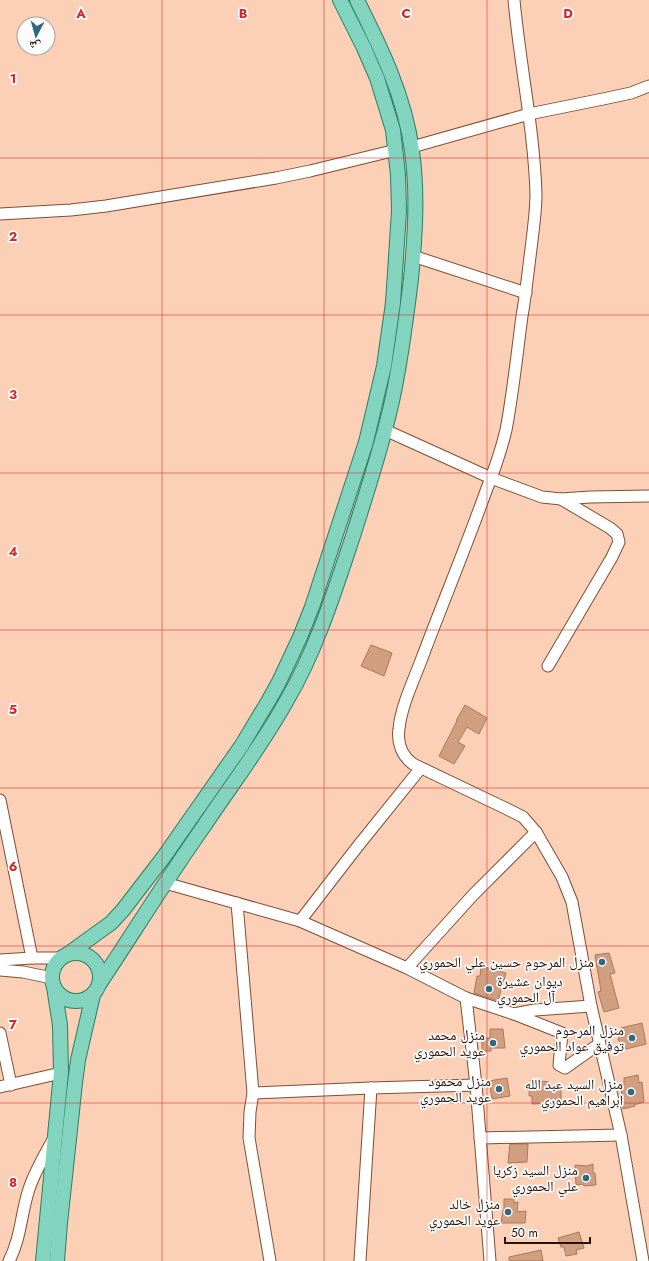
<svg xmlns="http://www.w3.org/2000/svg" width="649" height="1261" viewBox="0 0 649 1261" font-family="Jost,'Noto Naskh Arabic',sans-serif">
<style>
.building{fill:#d29e80;stroke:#a9785b}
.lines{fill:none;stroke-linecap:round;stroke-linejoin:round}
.minor-casing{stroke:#7d4f33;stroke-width:13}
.major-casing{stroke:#2b7e64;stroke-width:16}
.minor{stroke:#fff;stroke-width:11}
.major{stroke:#82d4bf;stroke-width:14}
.grid{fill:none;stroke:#d62828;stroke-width:1;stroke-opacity:0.55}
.poi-dot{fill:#306882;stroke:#fcfcfc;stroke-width:1.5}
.labels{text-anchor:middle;stroke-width:3.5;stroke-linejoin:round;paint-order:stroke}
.poi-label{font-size:14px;fill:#261308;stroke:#fcfcfc;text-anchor:end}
.grid-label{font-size:13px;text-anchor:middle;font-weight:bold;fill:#d62828;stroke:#fcfcfc;stroke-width:3.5;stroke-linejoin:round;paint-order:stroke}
</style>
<rect width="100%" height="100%" fill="#fcd0b7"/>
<g class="building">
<polygon points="371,645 392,653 384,676 361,666"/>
<polygon points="465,705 487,718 479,734 467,727 458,742 465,746 454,764 439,756 457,721 456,721"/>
<polygon points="609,953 615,973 610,974 619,1008 604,1012 598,992 601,991 595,955"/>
<polygon points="481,966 506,973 498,1001 474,993 477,976 480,976"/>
<polygon points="642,1023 646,1044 626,1049 618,1040 621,1028"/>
<polygon points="490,1029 503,1029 505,1048 491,1048 491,1051 482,1051 482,1038 490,1038"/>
<polygon points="638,1075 639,1083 642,1082 644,1102 634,1105 635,1106 623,1109 621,1085 624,1085 624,1078"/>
<polygon points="507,1078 510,1096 492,1099 489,1081"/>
<polygon points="530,1080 550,1082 550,1086 561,1085 561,1100 554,1100 555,1103 532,1104 532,1096 529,1096"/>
<polygon points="510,1144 528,1144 527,1162 508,1163"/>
<polygon points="593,1164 593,1173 595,1173 596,1185 584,1186 583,1184 576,1185 575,1165 587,1166"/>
<polygon points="504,1199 514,1199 514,1203 518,1202 517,1212 526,1211 525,1223 501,1223 503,1210 504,1210"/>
<polygon points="579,1232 584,1248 576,1250 577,1254 566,1256 564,1247 561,1247 558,1238"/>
<polygon points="541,1250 543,1261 509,1261 509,1257"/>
</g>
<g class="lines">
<defs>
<g id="minor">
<path d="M514,0C520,65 534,129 536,194C536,212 533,231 531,249C528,271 526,294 522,316C517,354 513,393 506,430C501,451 494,471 486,491C466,547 443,602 422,658C414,680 401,706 399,729C397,743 402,756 413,764L505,808L523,817L536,832L562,877L572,902L591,1006L621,1135L643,1261"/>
<polyline points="412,147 529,114 603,99 631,93 649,86"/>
<polyline points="0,214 71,210 106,206 276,178 310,171 396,150"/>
<polyline points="413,256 526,293"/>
<polyline points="385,430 491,478 542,497 561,499 590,497 649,496"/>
<polyline points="548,666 612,557 619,542 617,534 610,528 561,499"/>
<polyline points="0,800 32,958"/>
<polyline points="165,883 300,921 407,968 466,998 514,1014 535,1010 591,1006"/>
<polyline points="237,903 253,1093 250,1112 249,1138 270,1261"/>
<polyline points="300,921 358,846 420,769"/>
<polyline points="0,960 32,958 62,958"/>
<polyline points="407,968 473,895 536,832"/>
<polyline points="0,970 23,972 52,978"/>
<polyline points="466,998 476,1085 490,1261"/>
<polyline points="514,1014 562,1033 559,1065 565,1068 599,1044"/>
<polyline points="0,1033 11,1085"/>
<polyline points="0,1087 61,1073"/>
<polyline points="253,1093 371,1088 476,1085"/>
<polyline points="480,1138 621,1135"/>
<path d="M9,1261C21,1238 21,1213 29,1189C35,1171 45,1154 54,1138"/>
<polyline points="360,1261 371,1088"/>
</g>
<g id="major">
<circle cx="76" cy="977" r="24"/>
<polyline points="68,954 111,923 123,910 163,858 242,745 269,700 279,682 300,637 312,607 366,442 384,366 393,303 399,211 398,175 393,130 377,78 364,48 340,0"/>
<path d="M100,983C135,930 168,877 204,826C232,784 263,744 287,700C316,651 335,590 353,536C367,491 382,447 392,401C401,361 406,320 411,279C415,237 418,193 412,151C405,97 381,48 357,0"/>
<polyline points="43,1261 61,1073 60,1025 54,987"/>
<polyline points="57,1261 60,1223 75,1083 78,1060 93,995"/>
</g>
</defs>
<use href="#minor" class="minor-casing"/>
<use href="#major" class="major-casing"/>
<use href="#minor" class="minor"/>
<use href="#major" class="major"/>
</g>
<path class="grid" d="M162,0V1261M324,0V1261M487,0V1261M0,158H649M0,315H649M0,473H649M0,630H649M0,788H649M0,946H649M0,1103H649"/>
<g class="poi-dot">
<circle cx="602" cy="962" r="4"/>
<circle cx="489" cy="989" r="4"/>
<circle cx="632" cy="1038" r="4"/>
<circle cx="493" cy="1043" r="4"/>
<circle cx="499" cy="1089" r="4"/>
<circle cx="631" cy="1092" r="4"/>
<circle cx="586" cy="1178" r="4"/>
<circle cx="508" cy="1212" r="4"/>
</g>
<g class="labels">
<g class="poi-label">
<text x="594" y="967">منزل المرحوم حسين علي الحموري</text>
<text x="497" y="986" text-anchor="start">ديوان عشيرة<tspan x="497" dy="16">آل الحموري</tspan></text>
<text x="624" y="1035">منزل المرحوم<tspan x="624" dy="16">توفيق عواد الحموري</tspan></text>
<text x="485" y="1040">منزل محمد<tspan x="485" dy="16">عويد الحموري</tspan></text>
<text x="491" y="1086">منزل محمود<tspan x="491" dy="16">عويد الحموري</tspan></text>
<text x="623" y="1089">منزل السيد عبد الله<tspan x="623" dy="16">ابراهيم الحموري</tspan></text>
<text x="578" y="1175">منزل السيد زكريا<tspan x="578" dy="16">علي الحموري</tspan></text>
<text x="500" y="1209">منزل خالد<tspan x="500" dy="16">عويد الحموري</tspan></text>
</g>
</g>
<g class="grid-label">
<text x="81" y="18">A</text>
<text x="243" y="18">B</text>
<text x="406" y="18">C</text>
<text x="568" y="18">D</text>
<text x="13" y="83">1</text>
<text x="13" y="241">2</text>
<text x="13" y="399">3</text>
<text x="13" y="556">4</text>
<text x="13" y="714">5</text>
<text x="13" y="871">6</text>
<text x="13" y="1029">7</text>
<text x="13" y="1187">8</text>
</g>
<g transform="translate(36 36) rotate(186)"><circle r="19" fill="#fcfcfc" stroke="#a69f9a"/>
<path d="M0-3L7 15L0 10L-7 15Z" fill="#306882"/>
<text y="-6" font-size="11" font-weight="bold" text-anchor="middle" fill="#261308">ش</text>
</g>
<path d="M505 1237v6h85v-6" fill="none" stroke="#261308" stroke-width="2"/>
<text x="511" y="1237" font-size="12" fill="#261308" stroke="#fcfcfc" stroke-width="3" paint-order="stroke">50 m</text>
</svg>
